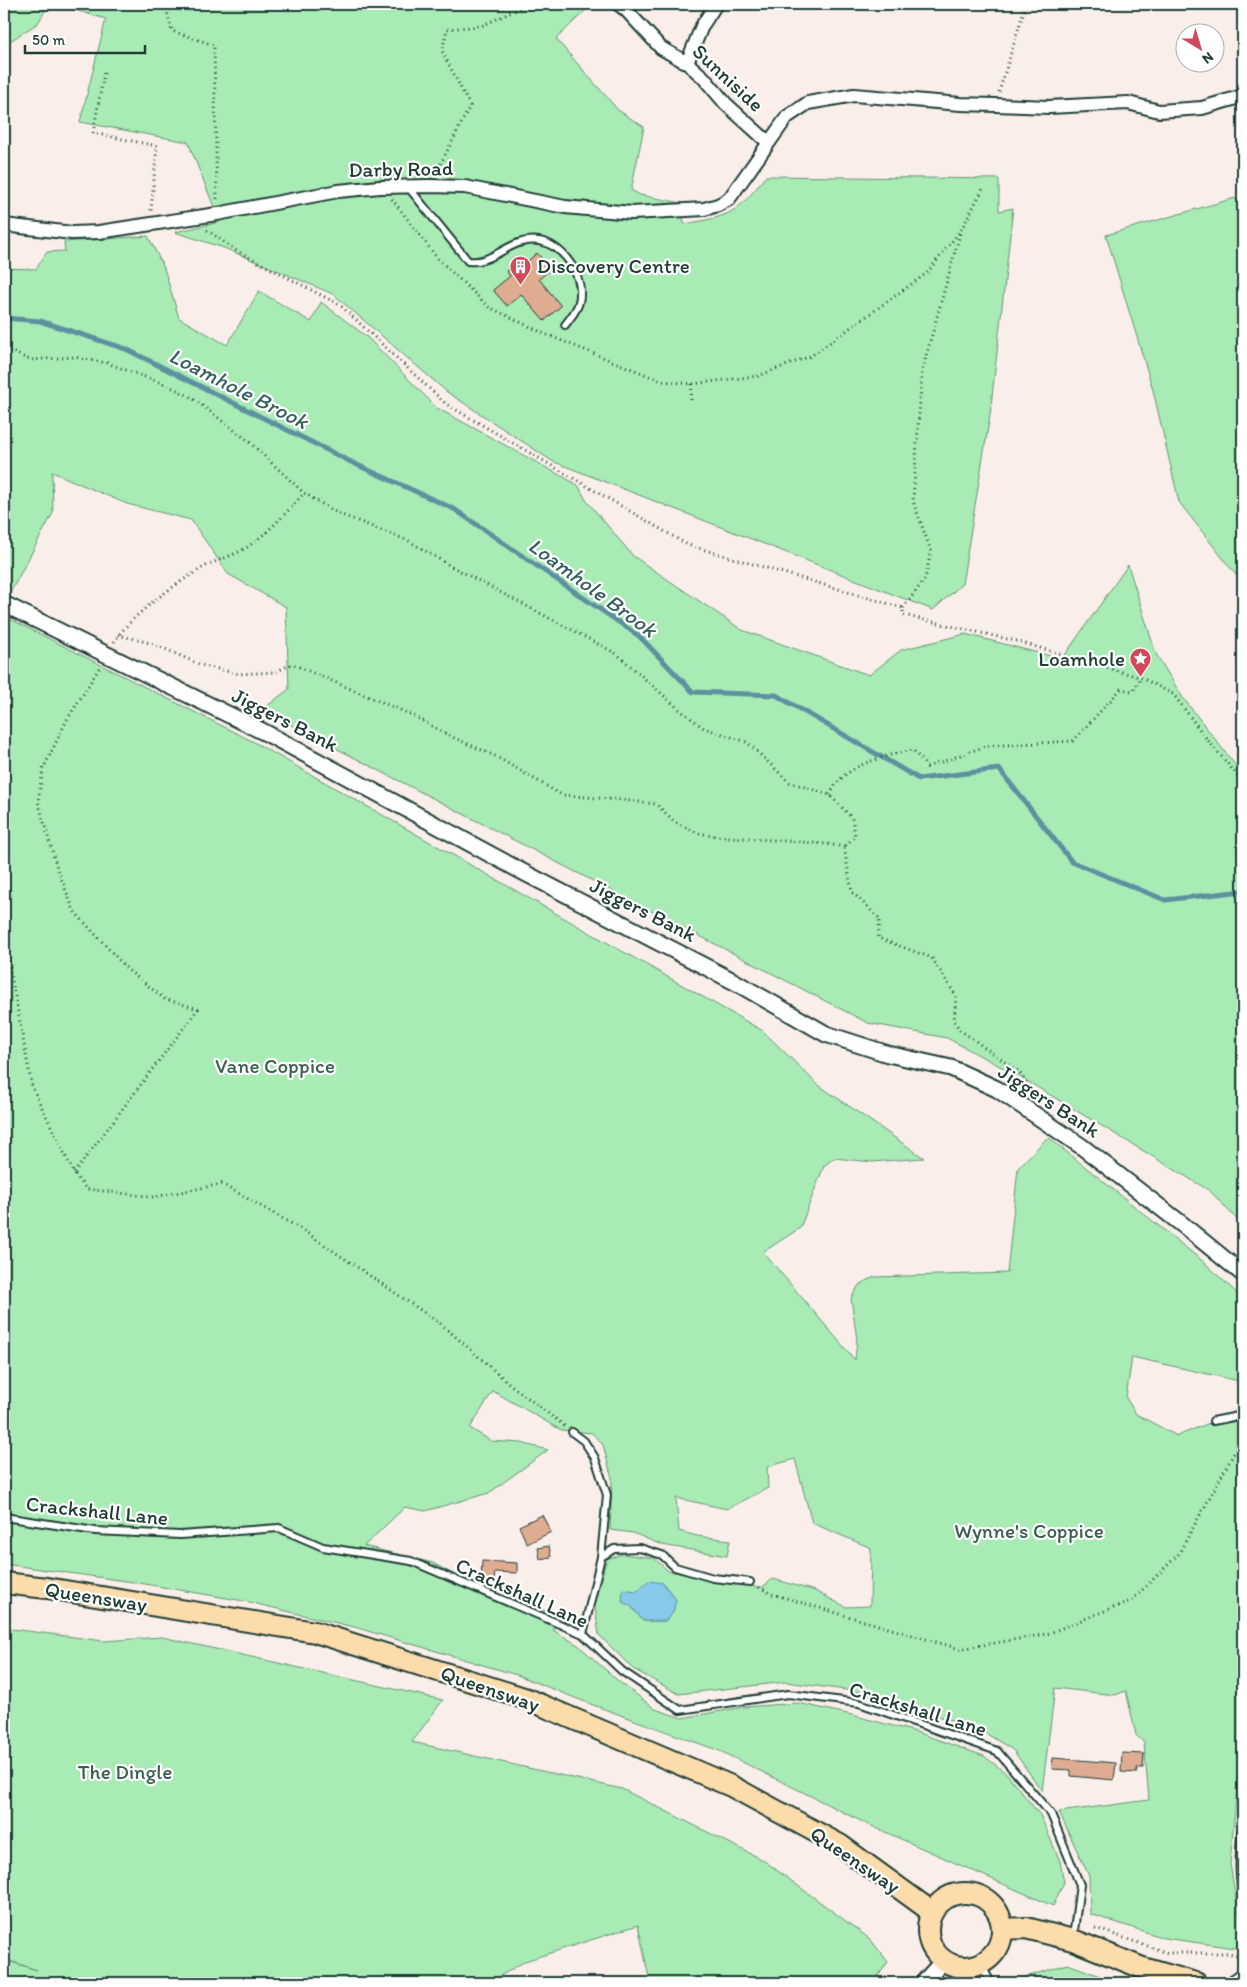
<svg xmlns="http://www.w3.org/2000/svg" width="1247" height="1987" viewBox="0 0 1247 1987" font-family="Itim,sans-serif">
<style>
.green{fill:#a8ebb5;stroke:#649474;fill-rule:evenodd}
.water{fill:#87c9e8;stroke:#5d91a0}
.lines{fill:none;stroke-linecap:round;stroke-linejoin:round}
.stream{stroke:#5d91a0;stroke-width:5}
.building{fill:#dfac92;stroke:#1f3d34}
.service-casing{stroke:#1f3d34;stroke-width:10}
.minor-casing{stroke:#1f3d34;stroke-width:16}
.tertiary-casing{stroke:#1f3d34;stroke-width:19}
.primary-casing{stroke:#1f3d34;stroke-width:24}
.path{stroke:#1f3d34;stroke-width:3;stroke-dasharray:1 4;stroke-linecap:butt}
.service{stroke:#fff;stroke-width:6}
.minor{stroke:#fff;stroke-width:12}
.tertiary{stroke:#fff;stroke-width:15}
.primary{stroke:#fddcac;stroke-width:20}
.labels{text-anchor:middle;stroke-width:4.5;stroke-linejoin:round;paint-order:stroke}
.street-label{font-size:21px;fill:#1f3d34;stroke:#fff}
.poi-label{font-size:21px;fill:#1f3d34;stroke:#fff;text-anchor:start}
.park-label{font-size:21px;fill:#3a604e;stroke:#fff}
.water-label{font-size:22px;font-style:italic;fill:#396061;stroke:#fff}
</style>
<rect width="100%" height="100%" fill="#f9eee9"/>
<filter id="ink" filterUnits="userSpaceOnUse"><feTurbulence type="fractalNoise" baseFrequency=".02" numOctaves="2"/><feDisplacementMap in="SourceGraphic" scale="10" xChannelSelector="R" yChannelSelector="G"/><feConvolveMatrix kernelMatrix="1 2 1 2 8 2 1 2 1" color-interpolation-filters="sRGB"/></filter>
<g filter="url(#ink)">
<g class="green">
<polygon points="4,4 49,4 38,23 4,45"/>
<path d="M54,4H592L556,39L618,110L644,127L631,190L640,195L682,203L684,224C732,216 736,214 766,176L999,179V211L1013,208L990,415L962,584L933,610L552,461L447,392L333,294L224,248L175,232L220,222L188,142L80,122L106,19Z"/>
<polygon points="1235,198 1243,210 1243,584 1179,502 1153,390 1106,235"/>
<polygon points="148,236 164,268 179,318 227,345 259,291 311,322 321,302 367,337 437,408 578,485 586,500 633,556 742,630 869,675 901,650 965,634 1062,659 1128,565 1156,654 1183,698 1243,775 1243,1226 1210,1191 1022,1078 947,1038 868,1023 262,710 289,689 286,607 228,574 191,520 127,504 52,472 53,513 9,595 4,592 4,268 36,269 47,252 65,251 64,242"/>
<path d="M4,616L252,741L763,1031L817,1084L924,1158L872,1162L834,1158L824,1166L800,1228L763,1252L855,1360L857,1340L851,1298L859,1285L874,1277L1007,1273L1018,1168L1048,1137L1205,1263L1243,1299V1368L1239,1381L1132,1357L1126,1398L1136,1414L1177,1436L1222,1418H1243V1721L1230,1864L1237,1905L1243,1924L1242,1949L1164,1938L1090,1914L1089,1876L1059,1812L1149,1800L1144,1743L1136,1735L1126,1691L1115,1695L1055,1688L1042,1791L1013,1750L977,1728L861,1692L786,1682L679,1694L633,1669L599,1635L594,1600L607,1559L622,1554L654,1558L668,1571L761,1588L773,1579L815,1591L846,1607L870,1606L871,1548L812,1523L795,1459L767,1467L768,1488L727,1509L676,1498L679,1531L697,1536L730,1540L727,1556L662,1545L633,1533L610,1530L612,1478L603,1445L592,1433L561,1430L493,1391L470,1428L491,1441L521,1443L548,1450L489,1493L425,1511L405,1507L364,1546L433,1563L463,1580L561,1617L553,1630L578,1645L617,1680L655,1709L682,1718L744,1707L798,1703L852,1715L916,1732L984,1756L1007,1774L1040,1815L1060,1861L1064,1882L1053,1906L867,1824L720,1751L593,1705L517,1675L354,1627L244,1601L133,1582L4,1564ZM631,1606L665,1621H643Z"/>
<polygon points="4,1628 104,1641 162,1637 443,1700 412,1742 622,1789 763,1860 870,1939 888,1962 873,1983 650,1983 638,1925 525,1961 489,1983 4,1983 4,1960 37,1970 4,1959"/>
<polygon points="1068,1964 1119,1983 1009,1982"/>
</g>
<polygon class="water" points="648,1581 663,1583 676,1600 673,1613 665,1621 643,1621 631,1606 622,1602 623,1589 637,1591"/>
<g class="lines">
<polyline class="stream" points="4,318 40,321 126,349 353,463 454,509 639,636 693,692 776,695 919,779 999,769 1072,862 1165,900 1243,891"/>
</g>
<g class="building">
<polygon points="537,253 551,269 539,279 561,306 544,321 521,294 507,306 493,290 510,276 506,271 517,262 521,267"/>
<polygon points="542,1515 551,1532 527,1544 519,1526"/>
<polygon points="549,1546 551,1557 540,1559 538,1548"/>
<polygon points="482,1561 517,1563 517,1573 495,1572 494,1580 481,1580"/>
<polygon points="1122,1753 1144,1754 1143,1768 1137,1768 1137,1773 1121,1772"/>
<polygon points="1053,1758 1116,1763 1114,1780 1071,1776 1071,1770 1052,1769"/>
</g>
<g class="lines">
<defs>
<g id="service">
<path d="M409,188L468,261C494,265 511,236 539,241C564,245 585,277 579,302C577,311 570,318 565,325"/>
<polyline points="1213,1421 1243,1415"/>
<polyline points="572,1432 584,1441 595,1458 607,1495 601,1557"/>
<polyline points="4,1517 95,1531 180,1535 279,1528 323,1547 411,1561 583,1634 622,1671 680,1710 788,1694 859,1703 997,1751 1051,1814 1080,1885 1073,1938"/>
<polyline points="583,1634 601,1557 614,1549 640,1548 662,1555 675,1567 713,1578 750,1582"/>
<path d="M1243,1819C1240,1846 1237,1870 1243,1897"/>
<polyline points="981,1964 991,1983"/>
<polyline points="1226,1983 1243,1971"/>
</g>
<g id="minor">
<polyline points="618,4 626,10 661,48 687,63 703,77 726,104 768,142"/>
<polyline points="687,63 702,26 716,4"/>
<polyline points="4,225 72,233 99,232 217,214 338,191 380,187 430,186 465,187 565,207 632,213 704,209 718,205 729,199 787,117 808,103 854,95 960,104 995,105 1049,107 1128,103 1159,111 1202,108 1243,96"/>
</g>
<g id="tertiary">
<polyline points="4,604 266,733 521,871 735,982 826,1034 888,1054 951,1068 997,1089 1081,1146 1183,1225 1243,1274"/>
<polyline points="923,1983 943,1961"/>
</g>
<g id="primary">
<polyline points="4,1583 47,1588 315,1632 527,1699 731,1786 840,1845 932,1912"/>
<circle cx="965" cy="1930" r="37"/>
<polyline points="1002,1929 1026,1928 1073,1940 1140,1967 1196,1983"/>
</g>
</defs>
<use href="#service" class="service-casing"/>
<use href="#minor" class="minor-casing"/>
<use href="#tertiary" class="tertiary-casing"/>
<use href="#primary" class="primary-casing"/>
<g class="path">
<polyline points="165,4 172,31 214,45 217,201"/>
<polyline points="104,73 93,133 157,146 151,211"/>
<polyline points="999,92 1026,4"/>
<polyline points="436,173 470,106 442,51 447,29 481,26 521,8"/>
<polyline points="392,199 438,259 489,307 545,334 662,381 692,384 758,376 811,356 927,273 961,230"/>
<polyline points="207,230 235,250 340,305 446,404 688,545 903,608 903,615 1016,641 1142,678 1173,694 1206,738 1243,782"/>
<polyline points="4,351 12,352 30,360 74,357 107,363 167,385 191,397 246,439 304,493 337,513 409,541 447,564 617,654 680,710 704,728 747,742 789,782 830,795 852,818 855,836 844,847 852,892 880,919 878,938 932,958 956,996 954,1021 960,1030 1019,1072 1031,1089 1029,1095"/>
<polyline points="691,400 692,384"/>
<polyline points="903,608 925,579 931,551 913,501 922,371 961,230 983,189"/>
<polyline points="118,635 154,644 201,665 239,674 275,672 292,664 412,715 450,736 495,756 562,795 622,800 656,804 675,822 698,833 717,836 827,844 844,847"/>
<path d="M114,642C132,614 175,584 204,567C219,559 236,555 249,546C270,531 288,511 304,493"/>
<path d="M830,795C832,791 835,785 838,782C855,762 888,755 913,750L927,767L986,746L1073,741L1121,689L1133,691L1141,678"/>
<polyline points="4,927 7,938 10,969 32,1087 74,1173 86,1189 154,1197 222,1184 301,1229 441,1324 511,1385 566,1427"/>
<polyline points="74,1173 198,1009 165,999 128,970 74,911 57,868 38,801 43,769 68,718 100,667"/>
<polyline points="759,1587 772,1594 960,1649 1047,1634 1132,1600 1178,1555 1243,1437"/>
<polyline points="1095,1928 1168,1953 1229,1953 1243,1957"/>
</g>
<use href="#service" class="service"/>
<use href="#minor" class="minor"/>
<use href="#tertiary" class="tertiary"/>
<use href="#primary" class="primary"/>
</g>
</g>
<defs>
<symbol id="building-pin" viewBox="-11 -11 22 30"><path d="M0 17L-7.5 6A9.5 9.5 0 1 1 7.5 6Z" fill="#d1495b" stroke="#fff"/><path d="M-4-6H4V6H1V3H-1V6H-4ZM-2.5-4.3h1.7v1.8h-1.7ZM.8-4.3h1.7v1.8H.8ZM-2.5-1h1.7V.8h-1.7ZM.8-1h1.7V.8H.8Z" fill="#fff"/></symbol>
<symbol id="sight-pin" viewBox="-11 -11 22 30"><path d="M0 17L-7.5 6A9.5 9.5 0 1 1 7.5 6Z" fill="#d1495b" stroke="#fff"/><path d="M0-6L1.8-2.2L6-1.7L2.9 1.2L3.7 5.4L0 3.3L-3.7 5.4L-2.9 1.2L-6-1.7L-1.8-2.2Z" fill="#fff"/></symbol>
</defs>
<g fill-rule="evenodd">
<use href="#building-pin" x="508" y="254" width="25" height="34"/>
<use href="#sight-pin" x="1128" y="646" width="25" height="34"/>
</g>
<g class="labels">
<g class="street-label">
<text transform="translate(728 78) rotate(43)" y="7">Sunniside</text>
<text transform="translate(401 169) rotate(-1)" y="7">Darby Road</text>
<text transform="translate(285 720) rotate(27)" y="7">Jiggers Bank</text>
<text transform="translate(643 910) rotate(27)" y="7">Jiggers Bank</text>
<text transform="translate(1049 1101) rotate(33)" y="7">Jiggers Bank</text>
<text transform="translate(97 1511) rotate(6)" y="7">Crackshall Lane</text>
<text transform="translate(522 1593) rotate(24)" y="7">Crackshall Lane</text>
<text transform="translate(96 1597) rotate(9)" y="7">Queensway</text>
<text transform="translate(490 1689) rotate(19)" y="7">Queensway</text>
<text transform="translate(918 1709) rotate(17)" y="7">Crackshall Lane</text>
<text transform="translate(855 1860) rotate(34)" y="7">Queensway</text>
</g>
<g class="poi-label">
<text x="537" y="273">Discovery Centre</text>
<text x="1125" y="666" text-anchor="end">Loamhole</text>
</g>
<g class="park-label">
<text x="275" y="1073">Vane Coppice</text>
<text x="1029" y="1538">Wynne's Coppice</text>
<text x="125" y="1779">The Dingle</text>
</g>
<g class="water-label">
<text transform="translate(239 388) rotate(27)" y="8">Loamhole Brook</text>
<text transform="translate(593 587) rotate(36)" y="8">Loamhole Brook</text>
</g>
</g>
<rect width="1247" height="1987" fill="none" stroke="#fff" stroke-width="20"/>
<rect x="10" y="10" width="1227" height="1967" fill="none" stroke="#1f3d34" stroke-width="2" filter="url(#ink)"/>
<g transform="translate(1200 48) rotate(142)"><circle r="24" fill="#ffffff" stroke="#a5b1ae"/>
<path d="M0-4L9 19L0 12L-9 19Z" fill="#d1495b"/>
<text y="-8" font-size="14" font-weight="bold" text-anchor="middle" fill="#1f3d34">N</text>
</g>
<path d="M25 45v8h120v-8" fill="none" stroke="#1f3d34" stroke-width="2.5"/>
<text x="32" y="45" font-size="15" fill="#1f3d34" stroke="#ffffff" stroke-width="4" paint-order="stroke">50 m</text>
</svg>
